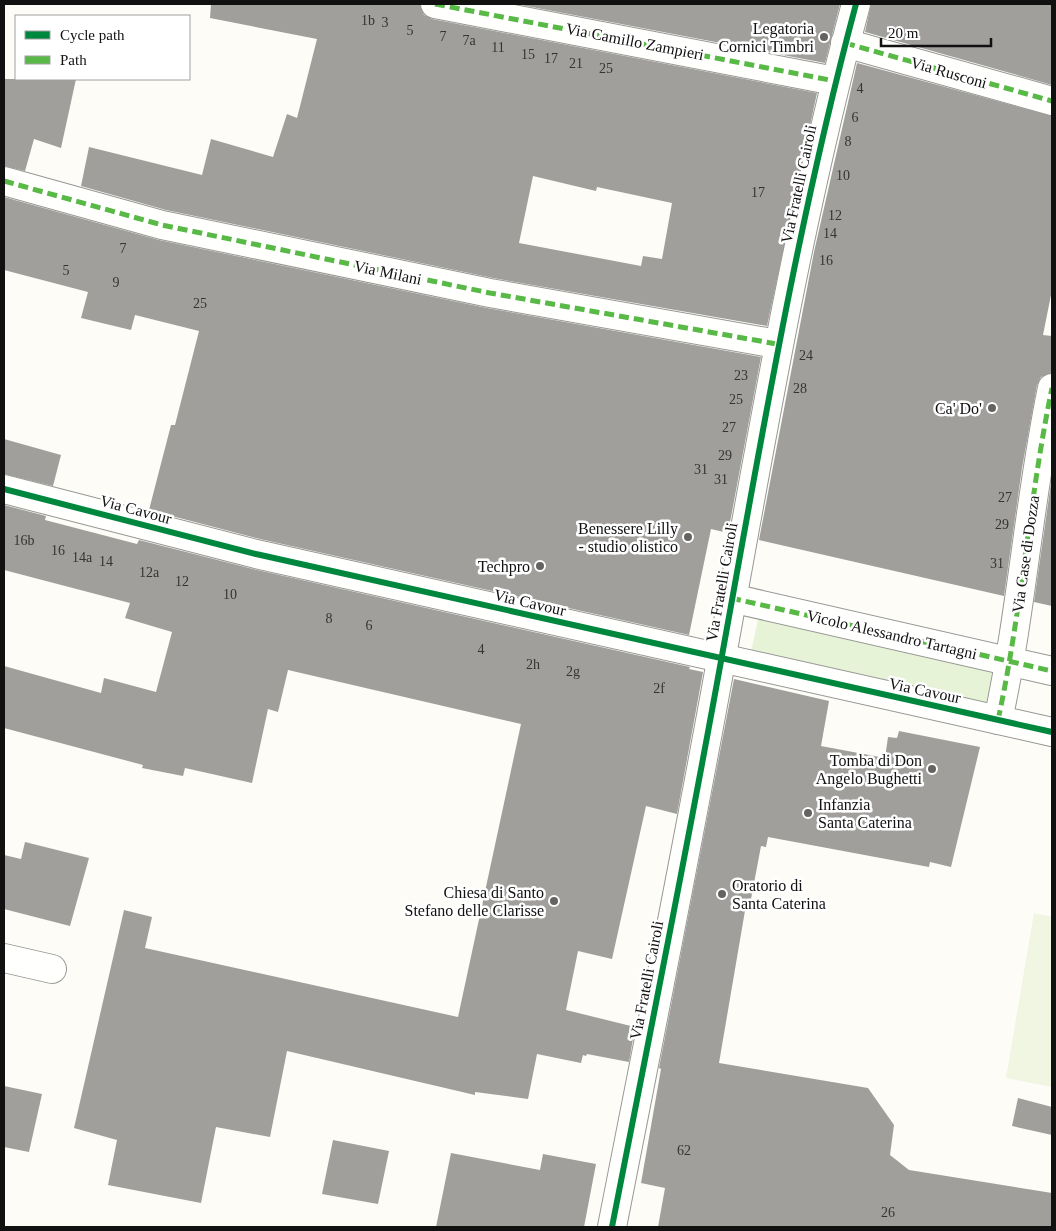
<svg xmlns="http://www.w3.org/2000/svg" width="1056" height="1231" viewBox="0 0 1056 1231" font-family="Georgia,serif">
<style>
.green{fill:#e7f3d7}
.pitch{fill:#f0f6e1}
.building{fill:#a19f9c;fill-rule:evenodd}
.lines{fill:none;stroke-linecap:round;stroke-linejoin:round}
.minor-casing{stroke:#979795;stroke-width:30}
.minor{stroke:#fffffe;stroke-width:28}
.quiet{stroke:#58b947;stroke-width:5;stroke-dasharray:10 5;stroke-linecap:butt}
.cycleway-casing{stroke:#fff;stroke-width:9}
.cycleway{stroke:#00873e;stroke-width:6}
.poi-dot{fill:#646362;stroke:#fff;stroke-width:2}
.labels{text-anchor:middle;stroke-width:5;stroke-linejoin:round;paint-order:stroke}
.number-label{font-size:14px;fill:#353434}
.poi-label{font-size:16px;fill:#111;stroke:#fff;text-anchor:end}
.street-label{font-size:16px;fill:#111;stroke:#fff}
</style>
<rect width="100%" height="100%" fill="#fdfcf7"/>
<polygon class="green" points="760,611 995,665 985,710 750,656"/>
<polygon class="pitch" points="1034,913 1052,917 1052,1087 1006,1078"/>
<g class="building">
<path d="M211,4H420L424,15L432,19L817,93L767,326L493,278L166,210L81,186L89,147L202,175L211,139L273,157L287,114L297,118L317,39L210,18ZM533,176L596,191L597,187L672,203L662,259L643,256L641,266L519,243Z"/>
<polygon points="516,4 840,4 825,63"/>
<polygon points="871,4 1052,4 1052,85 865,32"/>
<polygon points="857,63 1052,116 1052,290 1043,335 1052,336 1052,373 1041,377 1037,385 1022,468 1004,596 759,540 814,252"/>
<polygon points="4,79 76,79 61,148 34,139 25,171 4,166"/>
<polygon points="4,197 159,240 487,308 761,357 728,533 711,529 689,635 260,539 149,510 171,425 175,425 199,331 135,315 131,330 81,318 88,292 4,270"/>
<polygon points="4,439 61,455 53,486 4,474"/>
<polygon points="1052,476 1052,606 1034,602"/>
<polygon points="4,505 46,516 45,520 137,544 139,540 253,569 690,667 689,669 703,672 677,814 646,806 612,959 578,951 566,1010 635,1027 629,1062 587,1054 586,1056 583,1055 581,1063 537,1054 528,1099 475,1092 475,1095 287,1051 270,1137 216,1127 201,1203 108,1185 117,1140 74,1128 124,910 152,917 145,948 458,1017 521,724 288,670 278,712 268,709 252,783 185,768 183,776 142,768 143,765 4,728 4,666 101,693 104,678 156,692 172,632 125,618 130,603 4,570"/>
<polygon points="734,679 829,701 821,746 885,758 888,737 897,738 899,731 980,747 951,867 930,862 929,867 768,837 766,847 761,846 751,899 747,899 719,1063 868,1088 894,1125 890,1155 909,1170 1052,1193 1052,1227 658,1227 665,1188 641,1183 661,1069 659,1068"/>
<polygon points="25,842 89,858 70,926 4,909 4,855 21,859"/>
<polygon points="4,1086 42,1094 29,1152 4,1147"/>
<polygon points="1018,1098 1052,1107 1052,1135 1012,1126"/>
<polygon points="333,1140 389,1151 378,1204 322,1194"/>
<polygon points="451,1153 540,1170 543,1154 596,1164 584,1227 436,1227"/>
</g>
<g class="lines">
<defs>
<g id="minor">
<polyline points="435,4 835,81"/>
<polyline points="845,43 1052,101"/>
<polyline points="4,181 162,225 490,293 777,344"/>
<polyline points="4,489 256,554 1052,732"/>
<polyline points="731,598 1052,671"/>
<path d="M998,720C1022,610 1029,498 1052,388"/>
<polyline points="4,958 52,969"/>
<path d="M612,1227C649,1038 687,850 721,661C761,441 798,220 856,4"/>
</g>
</defs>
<use href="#minor" class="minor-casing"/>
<use href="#minor" class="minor"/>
<g class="quiet">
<polyline points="435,4 835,81"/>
<polyline points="845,43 1052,101"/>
<polyline points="4,181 162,225 490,293 777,344"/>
<polyline points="731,598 1052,671"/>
<path d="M998,720C1022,610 1029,498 1052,388"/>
</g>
<defs>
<g id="cycleway">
<polyline points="4,489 256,554 1052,732"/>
<path d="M612,1227C649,1038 687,850 721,661C761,441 798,220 856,4"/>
</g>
</defs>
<use href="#cycleway" class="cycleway-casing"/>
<use href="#cycleway" class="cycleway"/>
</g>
<g class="poi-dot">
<circle cx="824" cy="37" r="5"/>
<circle cx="992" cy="408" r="5"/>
<circle cx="688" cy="537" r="5"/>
<circle cx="540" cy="566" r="5"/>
<circle cx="932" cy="769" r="5"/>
<circle cx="808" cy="813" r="5"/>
<circle cx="722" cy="894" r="5"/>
<circle cx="554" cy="901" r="5"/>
</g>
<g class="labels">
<g class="number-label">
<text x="368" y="25">1b</text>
<text x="385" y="27">3</text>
<text x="410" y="35">5</text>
<text x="443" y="41">7</text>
<text x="469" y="45">7a</text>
<text x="498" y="52">11</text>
<text x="528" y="59">15</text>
<text x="551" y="63">17</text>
<text x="576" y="68">21</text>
<text x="606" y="73">25</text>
<text x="860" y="93">4</text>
<text x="855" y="122">6</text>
<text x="848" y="146">8</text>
<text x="843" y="180">10</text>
<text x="758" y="197">17</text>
<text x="835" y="220">12</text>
<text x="830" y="238">14</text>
<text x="123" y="253">7</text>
<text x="826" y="265">16</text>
<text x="66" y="275">5</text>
<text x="116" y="287">9</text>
<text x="200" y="308">25</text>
<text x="806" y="360">24</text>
<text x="741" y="380">23</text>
<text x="800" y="393">28</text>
<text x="736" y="404">25</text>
<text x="729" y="432">27</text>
<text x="725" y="460">29</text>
<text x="701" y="474">31</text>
<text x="721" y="484">31</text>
<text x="1005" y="502">27</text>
<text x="1002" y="529">29</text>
<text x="24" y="545">16b</text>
<text x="58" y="555">16</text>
<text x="82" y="562">14a</text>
<text x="106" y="566">14</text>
<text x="997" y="568">31</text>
<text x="149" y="577">12a</text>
<text x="182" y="586">12</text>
<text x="230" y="599">10</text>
<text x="329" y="623">8</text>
<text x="369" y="630">6</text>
<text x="481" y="654">4</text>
<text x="533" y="669">2h</text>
<text x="573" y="676">2g</text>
<text x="659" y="693">2f</text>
<text x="684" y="1155">62</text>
<text x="888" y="1217">26</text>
</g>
<g class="poi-label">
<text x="814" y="34">Legatoria<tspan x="814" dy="18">Cornici Timbri</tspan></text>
<text x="982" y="414">Ca' Do'</text>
<text x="678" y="534">Benessere Lilly<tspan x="678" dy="18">- studio olistico</tspan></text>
<text x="530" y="572">Techpro</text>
<text x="922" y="766">Tomba di Don<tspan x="922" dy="18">Angelo Bughetti</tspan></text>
<text x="818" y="810" text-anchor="start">Infanzia<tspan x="818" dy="18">Santa Caterina</tspan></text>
<text x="732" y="891" text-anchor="start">Oratorio di<tspan x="732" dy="18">Santa Caterina</tspan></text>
<text x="544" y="898">Chiesa di Santo<tspan x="544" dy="18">Stefano delle Clarisse</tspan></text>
</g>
<g class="street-label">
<text transform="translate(635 41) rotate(11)" y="6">Via Camillo Zampieri</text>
<text transform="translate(949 72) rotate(16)" y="6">Via Rusconi</text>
<text transform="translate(798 184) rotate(-78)" y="6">Via Fratelli Cairoli</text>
<text transform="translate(388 272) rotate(12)" y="6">Via Milani</text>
<text transform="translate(136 509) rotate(15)" y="6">Via Cavour</text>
<text transform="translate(1025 554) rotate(-82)" y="6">Via Case di Dozza</text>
<text transform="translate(721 582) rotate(-80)" y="6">Via Fratelli Cairoli</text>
<text transform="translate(530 602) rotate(13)" y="6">Via Cavour</text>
<text transform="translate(892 634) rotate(13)" y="6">Vicolo Alessandro Tartagni</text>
<text transform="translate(925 690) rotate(12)" y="6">Via Cavour</text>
<text transform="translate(646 980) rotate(-79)" y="6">Via Fratelli Cairoli</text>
</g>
</g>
<rect width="1056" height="1231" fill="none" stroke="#111111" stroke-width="10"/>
<rect x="15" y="15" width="175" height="65" fill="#ffffff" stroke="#a0a0a0"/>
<rect x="25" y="31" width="25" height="8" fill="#00873e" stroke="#a0a0a0"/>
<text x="60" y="40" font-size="15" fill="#111111">Cycle path</text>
<rect x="25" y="56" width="25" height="8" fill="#58b947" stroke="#a0a0a0"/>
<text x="60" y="65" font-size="15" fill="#111111">Path</text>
<path d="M881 38v8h110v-8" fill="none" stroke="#111111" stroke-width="2.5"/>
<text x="888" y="38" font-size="15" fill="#111111" stroke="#ffffff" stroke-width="4" paint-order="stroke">20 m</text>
</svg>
